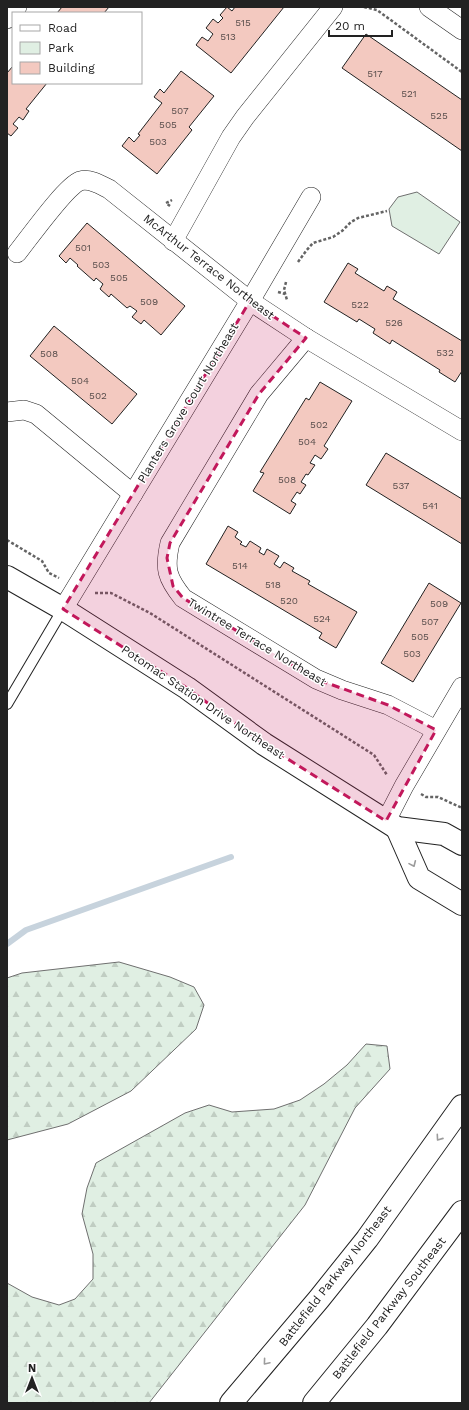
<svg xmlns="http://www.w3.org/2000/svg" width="469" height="1410" viewBox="0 0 469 1410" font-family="'Work Sans',sans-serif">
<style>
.forest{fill:url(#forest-firs);stroke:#6f6f6f}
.park{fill:#e0efe3;stroke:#6f6f6f}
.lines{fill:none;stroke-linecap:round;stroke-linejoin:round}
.stream{stroke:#c7d3dd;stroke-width:6}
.building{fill:#f3c9c0;stroke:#222}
.lane-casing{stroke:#222;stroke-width:12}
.street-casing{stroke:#222;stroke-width:20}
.secondary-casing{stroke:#222;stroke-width:24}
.path{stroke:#646464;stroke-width:2.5;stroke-dasharray:3 2;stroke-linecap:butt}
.lane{stroke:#fff;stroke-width:10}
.street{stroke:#fff;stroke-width:19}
.secondary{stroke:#fff;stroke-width:22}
.oneway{stroke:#9c9c9c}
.marked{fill:#c2185b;fill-opacity:0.2;stroke:#c2185b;stroke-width:3;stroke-dasharray:8 5;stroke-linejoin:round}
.labels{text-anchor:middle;stroke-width:3;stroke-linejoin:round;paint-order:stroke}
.number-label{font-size:10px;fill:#564c4a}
.street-label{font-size:12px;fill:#222;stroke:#fff}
</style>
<defs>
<pattern id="forest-firs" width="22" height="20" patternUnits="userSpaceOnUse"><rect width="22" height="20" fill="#e0efe3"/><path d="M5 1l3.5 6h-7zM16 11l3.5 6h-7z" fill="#c0cdc2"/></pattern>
</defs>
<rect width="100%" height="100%" fill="#fff"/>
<g class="forest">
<polygon points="119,962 170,977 194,987 204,1005 196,1029 131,1091 68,1124 7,1140 7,978 22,973"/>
<polygon points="366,1044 387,1046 390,1069 355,1108 305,1205 149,1403 7,1403 7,1283 32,1297 59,1305 75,1299 93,1279 93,1254 82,1214 87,1188 96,1163 185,1113 209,1105 232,1112 274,1109 300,1100 324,1084 347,1065"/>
</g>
<polygon class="park" points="417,192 460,222 439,254 392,226 389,209 398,197"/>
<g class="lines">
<polyline class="stream" points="7,944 26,930 231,857"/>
</g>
<g class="building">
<polygon points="62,7 109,7 104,13 57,13"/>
<polygon points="227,7 232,11 235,7 284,7 231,73 196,45 202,37 208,41 213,34 206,28 213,19 218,23 223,18 220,15"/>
<polygon points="366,34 462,100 462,151 342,68"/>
<polygon points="13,66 13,83 47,83 26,109 29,111 23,120 19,117 13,124 18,128 11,136 7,133 7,73"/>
<polygon points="181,71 214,96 189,127 192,130 157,174 122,146 129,137 134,142 140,135 138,134 162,103 154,97 160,89 164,93"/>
<polygon points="87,223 185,306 161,335 144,320 141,324 132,317 137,311 130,306 127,308 111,294 109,297 100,289 103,284 96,278 94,281 77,266 78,265 70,258 66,263 59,256"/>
<polygon points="348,263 358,269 355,273 384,291 387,286 397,292 393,299 462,341 462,371 455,382 439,372 440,370 392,340 390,344 373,333 375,329 359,319 357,322 324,302"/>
<polygon points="54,326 137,394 112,424 30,356"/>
<polygon points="320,382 352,401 324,446 328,449 321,459 315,455 310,463 315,465 308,475 306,474 301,482 306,485 300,494 297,492 291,501 296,504 290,514 253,491 264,473 260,472 306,398 309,400"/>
<polygon points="386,453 462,499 462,544 366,485"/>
<polygon points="228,526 238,532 235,537 242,542 240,544 246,547 250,541 261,548 259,552 264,555 267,549 279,556 274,564 280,568 284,562 294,568 292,571 310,581 308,584 357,612 336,648 319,638 322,633 206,564"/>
<polygon points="429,583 461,603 413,682 381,663"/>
</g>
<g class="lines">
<defs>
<polyline id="lane" points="7,704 63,609"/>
<g id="street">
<polyline points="429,7 462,30"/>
<polyline points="7,19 17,7"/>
<polyline points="173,241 231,137 245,117 333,7"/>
<path d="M17,253C29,238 66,186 80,181C90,178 101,185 109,189L250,301L306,338L462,431"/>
<path d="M306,338L259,394L170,543C164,569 167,578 183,598L316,679L342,690L388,705L436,730"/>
<polyline points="7,412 24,410 36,414 133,494"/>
<polyline points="63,609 250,301 311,197"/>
<polyline points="386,821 404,786 462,687"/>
</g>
<g id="secondary">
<polyline points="7,577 63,609 187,688 264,744 397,828 444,834 462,844"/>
<polyline points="397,828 419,878 462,904"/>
<polyline points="231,1403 319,1299 367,1239 462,1106"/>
<polyline points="314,1403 377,1326 462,1212"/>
</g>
</defs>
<use href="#lane" class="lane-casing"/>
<use href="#street" class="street-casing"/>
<use href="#secondary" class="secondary-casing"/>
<g class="path">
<polyline points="364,7 377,10 462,72"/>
<polyline points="170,206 166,203 172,200"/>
<polyline points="298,262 306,251 313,243 333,237 342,231 351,222 358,218 387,211"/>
<polyline points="286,282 284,290 287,300"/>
<polyline points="278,292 285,294"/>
<polyline points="7,540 42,561 49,573 59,578"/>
<polyline points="95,593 111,593 150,613 374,755 387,775"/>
<polyline points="421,794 426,797 438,797 462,808"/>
</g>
<use href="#lane" class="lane"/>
<use href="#street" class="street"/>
<use href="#secondary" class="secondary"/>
</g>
<defs><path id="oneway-chevron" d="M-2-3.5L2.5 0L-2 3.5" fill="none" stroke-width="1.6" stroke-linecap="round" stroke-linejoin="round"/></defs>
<g class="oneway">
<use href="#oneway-chevron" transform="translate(413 864) rotate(66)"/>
<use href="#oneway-chevron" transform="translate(439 1138) rotate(125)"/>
<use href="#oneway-chevron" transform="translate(266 1362) rotate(130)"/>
</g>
<path class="marked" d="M250,301L306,338L259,394L170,543L167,558L173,586L183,598L316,679L388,705L436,730L386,821L264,744L187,688L63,609Z"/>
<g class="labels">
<g class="number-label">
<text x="243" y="26">515</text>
<text x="228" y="40">513</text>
<text x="375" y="77">517</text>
<text x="409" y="97">521</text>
<text x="180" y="114">507</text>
<text x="439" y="119">525</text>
<text x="168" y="128">505</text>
<text x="158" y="145">503</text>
<text x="83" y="251">501</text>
<text x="101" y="268">503</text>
<text x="119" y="281">505</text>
<text x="149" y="305">509</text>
<text x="360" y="308">522</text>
<text x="394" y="326">526</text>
<text x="445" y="356">532</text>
<text x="49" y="357">508</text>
<text x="80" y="384">504</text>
<text x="98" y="399">502</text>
<text x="319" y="428">502</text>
<text x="307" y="445">504</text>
<text x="287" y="483">508</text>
<text x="401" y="489">537</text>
<text x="430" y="509">541</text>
<text x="240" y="569">514</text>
<text x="273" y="588">518</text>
<text x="289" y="604">520</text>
<text x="439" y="607">509</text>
<text x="322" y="622">524</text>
<text x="430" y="625">507</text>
<text x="420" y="640">505</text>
<text x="412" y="657">503</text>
</g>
<g class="street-label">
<text transform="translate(209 267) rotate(38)" y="4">McArthur Terrace Northeast</text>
<text transform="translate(188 403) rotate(-59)" y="4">Planters Grove Court Northeast</text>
<text transform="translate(257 642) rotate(31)" y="4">Twintree Terrace Northeast</text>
<text transform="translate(203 702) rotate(34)" y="4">Potomac Station Drive Northeast</text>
<text transform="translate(335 1276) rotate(-52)" y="4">Battlefield Parkway Northeast</text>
<text transform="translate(389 1308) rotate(-52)" y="4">Battlefield Parkway Southeast</text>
</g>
</g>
<rect width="469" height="1410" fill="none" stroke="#222222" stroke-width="16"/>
<rect x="12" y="12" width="130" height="72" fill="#ffffff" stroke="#a7a7a7"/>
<rect x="20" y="25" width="20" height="6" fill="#ffffff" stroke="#a7a7a7"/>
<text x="48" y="32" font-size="12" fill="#222222">Road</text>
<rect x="20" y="42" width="20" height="12" fill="#e0efe3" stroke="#a7a7a7"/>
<text x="48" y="52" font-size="12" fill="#222222">Park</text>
<rect x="20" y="62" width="20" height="12" fill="#f3c9c0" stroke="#a7a7a7"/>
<text x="48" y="72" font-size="12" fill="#222222">Building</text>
<g transform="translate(32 1378)" stroke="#ffffff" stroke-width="3" paint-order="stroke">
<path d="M0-3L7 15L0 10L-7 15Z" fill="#222222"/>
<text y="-6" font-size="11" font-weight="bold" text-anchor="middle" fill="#222222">N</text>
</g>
<path d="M329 30v6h63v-6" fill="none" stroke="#222222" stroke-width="2"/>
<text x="335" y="30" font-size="12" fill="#222222" stroke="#ffffff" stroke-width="3" paint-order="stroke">20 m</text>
</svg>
